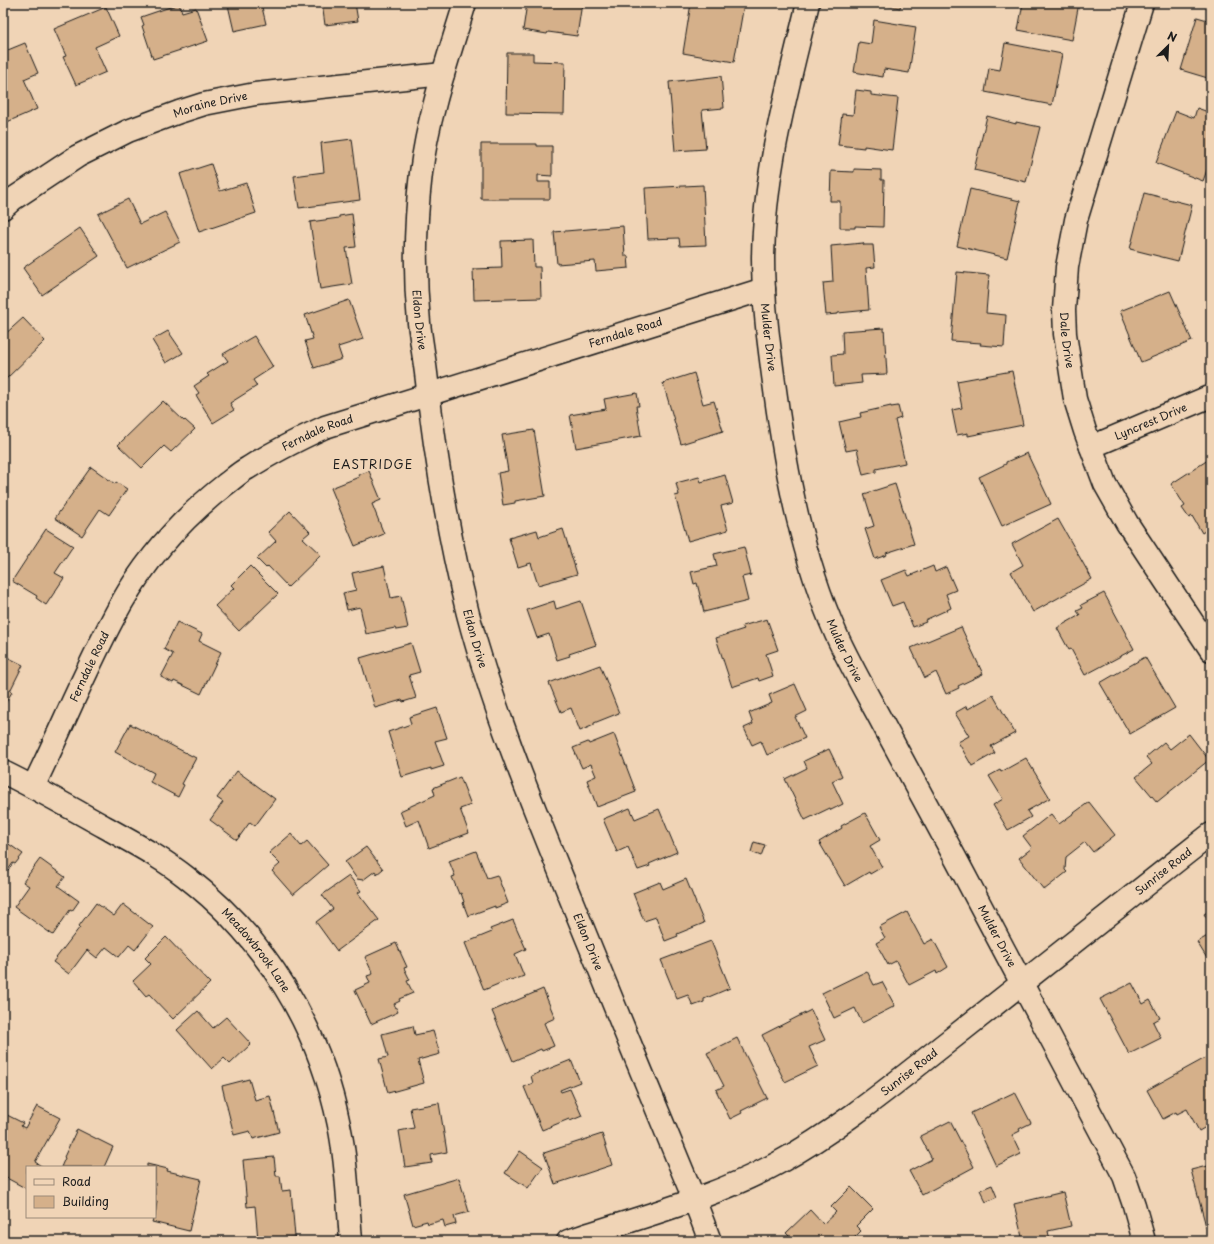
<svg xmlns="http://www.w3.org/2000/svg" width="1214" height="1244" viewBox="0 0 1214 1244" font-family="'Playpen Sans',sans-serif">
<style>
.building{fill:#d5b08a;stroke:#1c1c1c}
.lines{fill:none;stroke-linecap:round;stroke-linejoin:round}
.minor-casing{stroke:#1c1c1c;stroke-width:25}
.minor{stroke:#f0d4b6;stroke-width:22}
.labels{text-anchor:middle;stroke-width:3.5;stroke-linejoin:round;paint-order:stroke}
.street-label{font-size:11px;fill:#1c1c1c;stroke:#f0d4b6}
.neighbourhood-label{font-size:12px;letter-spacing:1px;fill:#1c1c1c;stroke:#f0d4b6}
</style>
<rect width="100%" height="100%" fill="#f0d4b6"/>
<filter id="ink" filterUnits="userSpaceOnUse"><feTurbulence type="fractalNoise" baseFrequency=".025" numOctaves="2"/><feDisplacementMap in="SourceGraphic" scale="8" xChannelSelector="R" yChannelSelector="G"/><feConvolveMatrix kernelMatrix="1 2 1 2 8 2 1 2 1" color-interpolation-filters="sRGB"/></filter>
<g filter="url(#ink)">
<g class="building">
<polygon points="230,3 261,3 266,24 234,31 228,5"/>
<polygon points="322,3 355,3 358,21 325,25"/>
<polygon points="527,3 582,3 577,36 548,32 547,34 523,30"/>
<polygon points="691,3 744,4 734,62 683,53"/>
<polygon points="872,3 901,3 900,8"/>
<polygon points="911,3 926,3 926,5"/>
<polygon points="1023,3 1079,3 1072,40 1018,30"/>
<polygon points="179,4 182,12 196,8 208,41 153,59 142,26 144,25 141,17"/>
<polygon points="106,7 119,36 95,47 106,72 76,85 63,57 66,56 54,29"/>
<polygon points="1197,17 1211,21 1211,79 1181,70"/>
<polygon points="874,20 916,27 909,73 884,69 883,77 854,72 859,42 871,44"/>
<polygon points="25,43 38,73 24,79 37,109 7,122 3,114 3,52"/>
<polygon points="1005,43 1062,54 1052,105 985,92 989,68 1000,70"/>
<polygon points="507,53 533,53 533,61 565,62 564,114 506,113"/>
<polygon points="721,76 724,108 702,110 706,149 675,151 669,82"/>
<polygon points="856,90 871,92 871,95 898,98 892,150 864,146 864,148 838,145 842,114 853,115"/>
<polygon points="1197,108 1211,113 1211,159 1203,181 1156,163 1176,111 1194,118"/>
<polygon points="987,116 1016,124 1016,122 1040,127 1026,182 974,170"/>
<polygon points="352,139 360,200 299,208 294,176 324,172 321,143"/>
<polygon points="481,144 537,144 537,146 552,146 552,176 538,175 538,182 550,182 550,199 481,199"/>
<polygon points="211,164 220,191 246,183 256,213 199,232 180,174"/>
<polygon points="854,169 881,170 881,180 884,180 883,227 855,226 855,228 840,228 840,201 830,201 831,171 854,172"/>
<polygon points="703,185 706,245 680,246 679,238 648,239 645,188"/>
<polygon points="970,189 1020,201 1007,258 957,246"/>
<polygon points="1144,193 1192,205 1178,261 1130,249"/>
<polygon points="128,199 140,224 165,212 180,242 127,268 98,214"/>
<polygon points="352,214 356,247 346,248 352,284 320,289 310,222 339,218 339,216"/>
<polygon points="623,226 625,256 628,256 629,268 596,271 595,261 557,264 554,232"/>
<polygon points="80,228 99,256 42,295 23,268"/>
<polygon points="533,240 534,267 540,267 541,298 474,300 473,269 502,268 501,241"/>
<polygon points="863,243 864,245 873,245 875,267 866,268 869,310 838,313 838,314 826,315 823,283 833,282 831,246"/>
<polygon points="957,272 989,275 986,313 1006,315 1004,347 980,345 981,343 951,341"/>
<polygon points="1170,291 1192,341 1141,362 1120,311"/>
<polygon points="349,300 363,339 338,347 342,359 314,368 305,341 313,339 305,315"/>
<polygon points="23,318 45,341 4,381 3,336"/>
<polygon points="884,328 887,374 861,375 862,383 834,386 832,355 843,354 842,331"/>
<polygon points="168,331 183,353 166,363 152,340"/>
<polygon points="254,336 273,367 253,380 257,386 230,403 234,410 213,423 196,395 199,393 194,386 209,376 207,374 228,361 223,354"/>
<polygon points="1012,371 1023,425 968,436 968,433 957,435 952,410 962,408 957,381"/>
<polygon points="694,373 703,404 714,401 723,431 681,444 663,383"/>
<polygon points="637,393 639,406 636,406 641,436 576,448 570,415 606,409 604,399"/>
<polygon points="163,401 184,421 185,420 195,429 171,452 164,446 142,468 118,445"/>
<polygon points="891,406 891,407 898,406 901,418 895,420 905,463 876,469 876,472 863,475 857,449 846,451 839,422 861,417 860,413"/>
<polygon points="534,430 545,496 515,501 515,503 503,505 498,473 508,471 502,435"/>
<polygon points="1027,453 1051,504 1002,526 979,477 1006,464 1006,462"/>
<polygon points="1211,458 1211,527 1202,533 1192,516 1189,518 1182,508 1185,506 1171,484"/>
<polygon points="91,467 115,484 116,482 127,489 109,515 100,509 82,536 55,518"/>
<polygon points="369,471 381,500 372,504 384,534 355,546 331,488 359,477 358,475"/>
<polygon points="725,475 733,503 721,506 728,530 688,541 675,496 679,495 676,483 699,477 701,482"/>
<polygon points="895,484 914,544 886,553 887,555 875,559 865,529 874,526 864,494"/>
<polygon points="290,511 310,532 303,538 321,555 288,587 268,566 266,568 257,559 276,541 268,532"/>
<polygon points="1058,519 1092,579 1033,612 1011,572 1023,565 1012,544"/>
<polygon points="46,529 73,546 55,573 64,578 46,605 36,598 37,596 12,581"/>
<polygon points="563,529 577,574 538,585 531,563 518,567 509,538 537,530 539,537"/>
<polygon points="744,547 751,575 742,577 748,601 704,612 697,583 694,584 691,572 717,566 714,554"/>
<polygon points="250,566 278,594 239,631 215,606 234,588 231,585"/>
<polygon points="384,566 391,598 401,596 408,628 396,630 395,628 366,634 360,607 347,610 343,593 356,590 352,573"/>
<polygon points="933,566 935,572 946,567 956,590 946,594 951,608 925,620 926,622 913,627 903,602 892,606 881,580 906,570 909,576"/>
<polygon points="1104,593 1134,649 1085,675 1071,649 1069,650 1057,628 1080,615 1077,611 1083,608 1081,605"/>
<polygon points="554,601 556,609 581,601 596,645 569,654 570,656 557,660 549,634 537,638 527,610"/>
<polygon points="767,619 778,650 766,654 773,676 759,681 758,678 732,687 716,638 744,629 742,626"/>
<polygon points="177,622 202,634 199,641 221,652 201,694 174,681 173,683 161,677 173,654 164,649"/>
<polygon points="961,627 983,674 958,686 959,688 946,694 936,672 925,678 911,648"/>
<polygon points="411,643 420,672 409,675 416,698 403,702 402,700 375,708 360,658"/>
<polygon points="3,655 23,665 10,691 12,692 5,704 3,703"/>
<polygon points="1145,657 1175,708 1130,734 1100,683"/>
<polygon points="600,665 619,713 594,723 594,725 580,731 571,708 561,712 549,683 573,674 573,675"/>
<polygon points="795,684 807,711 795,717 805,738 767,755 761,741 752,745 744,728 753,724 749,713 772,703 769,695"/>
<polygon points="993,695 1015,733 991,746 995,753 972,766 958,742 969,736 955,713 967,706 968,709"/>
<polygon points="437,708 447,738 435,741 444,766 431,770 431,768 402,777 388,732 411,724 409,717"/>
<polygon points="130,724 196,758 182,784 184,785 178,797 150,782 154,773 115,752"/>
<polygon points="614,734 636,792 597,807 587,780 596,776 591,764 582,768 573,748 588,742 589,744"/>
<polygon points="1189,734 1209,760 1157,802 1136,777 1152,764 1146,757 1164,742 1170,749"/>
<polygon points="829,749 842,776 832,781 843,804 831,810 830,808 805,820 785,779 807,768 804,761"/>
<polygon points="1026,758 1050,798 1027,811 1031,817 1008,830 993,805 1003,799 989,776 1000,770 1001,772"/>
<polygon points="237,771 275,799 255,826 250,822 237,840 210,820 223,802 217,798"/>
<polygon points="460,777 471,805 460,809 469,833 429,848 419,820 406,826 400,811 435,795 433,788"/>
<polygon points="1089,802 1115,835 1093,852 1085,842 1066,857 1065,870 1067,872 1044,890 1019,858 1032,848 1023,836 1051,814 1059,824"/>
<polygon points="630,808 635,819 659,809 677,852 649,864 650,866 638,870 628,847 617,852 603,819"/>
<polygon points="865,813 880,840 870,846 882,867 870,874 869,872 845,886 819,842 842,828 841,826"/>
<polygon points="291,834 301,846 307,841 328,865 293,895 272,871 280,864 269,853"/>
<polygon points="3,840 23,854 15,864 13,863 3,877"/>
<polygon points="754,842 765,845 761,856 751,852"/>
<polygon points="366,847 383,869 377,874 375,871 363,880 357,879 345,862"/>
<polygon points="476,851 487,878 497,875 508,903 495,908 495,906 468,916 463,903 464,902 461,893 459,894 452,877 455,876 449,861"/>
<polygon points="40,859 65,877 58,886 79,901 72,911 70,910 53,935 14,907 29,886 23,882"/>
<polygon points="349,876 361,891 358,893 379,920 337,951 316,922 333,909 322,895"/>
<polygon points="686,879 704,923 677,934 678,936 665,941 656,917 644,921 633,893 660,882 663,889"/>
<polygon points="96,903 114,916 123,904 153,927 135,950 129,945 119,957 106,947 97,958 87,950 69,974 53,962 80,927 79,926"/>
<polygon points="1211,910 1211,925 1204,914"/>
<polygon points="907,912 924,944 933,939 948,967 937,974 936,971 909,985 896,961 888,965 876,943 885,938 879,927"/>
<polygon points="513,920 526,949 515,954 524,976 511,981 510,979 484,990 465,943 492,932 490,929"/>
<polygon points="1211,934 1211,965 1197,942"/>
<polygon points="166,937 210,983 173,1019 149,994 146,996 133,981 151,964 145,958"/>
<polygon points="711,941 730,988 704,999 704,1002 693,1006 688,995 677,999 661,960"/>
<polygon points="396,943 407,967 404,968 410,980 407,981 413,993 399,999 400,1001 394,1004 398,1012 371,1024 355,990 370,983 367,976 373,974 365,957"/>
<polygon points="867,971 874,985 882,982 895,1006 862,1023 855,1008 834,1018 822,993"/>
<polygon points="1132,983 1143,1004 1150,1000 1160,1018 1153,1022 1161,1038 1129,1054 1100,999"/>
<polygon points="543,989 555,1018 544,1023 554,1046 542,1051 541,1049 513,1061 492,1011"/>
<polygon points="811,1010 825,1040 809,1047 818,1066 785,1082 762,1035"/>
<polygon points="198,1011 213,1028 226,1017 251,1044 230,1064 224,1058 212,1069 177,1030"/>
<polygon points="413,1026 415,1035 433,1031 440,1054 418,1060 424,1083 388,1093 379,1059 388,1057 382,1034"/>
<polygon points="737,1038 767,1098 741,1111 742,1113 730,1119 716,1090 724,1086 707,1053"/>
<polygon points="1209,1056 1211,1059 1211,1093 1210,1093 1211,1096 1211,1124 1199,1131 1187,1109 1177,1114 1176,1112 1163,1119 1147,1090"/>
<polygon points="571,1060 580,1082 560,1090 561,1092 570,1089 582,1116 570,1121 569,1119 542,1130 524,1087 533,1083 531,1076"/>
<polygon points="249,1079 255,1100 270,1096 279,1132 253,1139 250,1131 234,1135 222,1086"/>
<polygon points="1015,1092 1031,1123 1019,1129 1020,1131 1012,1135 1021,1154 996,1166 971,1113"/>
<polygon points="439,1103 447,1152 431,1155 432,1163 405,1167 399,1131 414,1128 410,1108"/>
<polygon points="37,1106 60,1118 35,1162 43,1167 27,1167 27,1189 3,1176 3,1164 6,1159 3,1157 3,1113 23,1123 21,1126 25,1128"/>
<polygon points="950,1121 974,1167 922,1195 909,1171 932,1159 920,1136"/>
<polygon points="77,1129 113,1147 104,1167 61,1167 65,1158 64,1157"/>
<polygon points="602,1134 612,1165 555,1184 544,1153"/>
<polygon points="520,1151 543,1167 528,1188 505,1173"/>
<polygon points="274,1157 276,1176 280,1176 282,1191 291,1190 295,1237 258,1240 255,1206 247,1207 243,1160"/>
<polygon points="147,1164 168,1169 167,1171 201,1179 189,1231 152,1222 154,1217 155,1217 157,1201 155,1200 155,1167 147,1167"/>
<polygon points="1211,1165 1211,1229 1207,1230 1191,1170"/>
<polygon points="459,1178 469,1212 454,1216 456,1224 445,1227 443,1220 428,1224 427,1221 413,1225 404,1194"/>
<polygon points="992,1185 997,1197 986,1202 980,1190"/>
<polygon points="851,1187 873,1209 856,1226 861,1231 851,1241 810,1241 806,1237 802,1241 794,1241 786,1233 810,1210 823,1224 836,1212 831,1207"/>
<polygon points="1063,1192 1071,1226 1048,1231 1050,1241 1023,1241 1014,1204"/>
</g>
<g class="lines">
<defs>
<g id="minor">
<path id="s1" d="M465,3C448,59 428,115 421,173C415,223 414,273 419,323C421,340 424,357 426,373C435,454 448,535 468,614C493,709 531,801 568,892C609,994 652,1097 694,1199L710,1241"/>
<path id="s2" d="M808,3C788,87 764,170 763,258C763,302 769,346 775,390C786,473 802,557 836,634C850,665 867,694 883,724C908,770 933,817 958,863C1014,967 1068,1072 1124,1176L1134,1205L1144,1241"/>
<path id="s3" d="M1142,3L1076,220L1067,267L1064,310L1065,334L1075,399L1085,431L1105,484L1127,523L1211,650"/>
<path id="s4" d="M3,208L13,199L78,156L128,131L179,112L204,104L255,94L443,74"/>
<path id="s5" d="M1091,447L1211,396"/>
<path id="s6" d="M3,772C38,789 71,808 105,827C133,843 161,857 186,877C265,938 319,1026 339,1125C347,1162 348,1203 351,1241"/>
<path id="s7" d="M33,787C63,726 88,663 121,604C147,558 184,517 226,484C233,479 240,472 248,468C273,452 299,439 325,427L764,289"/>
<path id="s8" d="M568,1241C637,1218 714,1198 778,1163C840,1129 895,1083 950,1040C1038,971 1124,902 1211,834"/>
</g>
</defs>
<use href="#minor" class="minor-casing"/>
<use href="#minor" class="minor"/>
</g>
</g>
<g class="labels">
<g class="street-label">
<text dy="4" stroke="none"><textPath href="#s4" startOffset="234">Moraine Drive</textPath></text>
<text dy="4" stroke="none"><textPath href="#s1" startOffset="323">Eldon Drive</textPath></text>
<text dy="4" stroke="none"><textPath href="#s7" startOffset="793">Ferndale Road</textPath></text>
<text dy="4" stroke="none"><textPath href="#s2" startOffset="339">Mulder Drive</textPath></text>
<text dy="4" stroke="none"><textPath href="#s3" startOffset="348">Dale Drive</textPath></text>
<text dy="4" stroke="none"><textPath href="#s5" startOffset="65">Lyncrest Drive</textPath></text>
<text dy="4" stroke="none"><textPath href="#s7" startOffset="469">Ferndale Road</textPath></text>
<text dy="4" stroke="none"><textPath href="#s1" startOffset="647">Eldon Drive</textPath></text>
<text dy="4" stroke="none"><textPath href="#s2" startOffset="663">Mulder Drive</textPath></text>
<text dy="4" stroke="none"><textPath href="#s7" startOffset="133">Ferndale Road</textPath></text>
<text dy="4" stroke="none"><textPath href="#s8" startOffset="708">Sunrise Road</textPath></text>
<text dy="4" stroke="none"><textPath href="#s2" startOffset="987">Mulder Drive</textPath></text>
<text dy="4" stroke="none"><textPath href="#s1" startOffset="971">Eldon Drive</textPath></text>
<text dy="4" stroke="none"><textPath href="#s6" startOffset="313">Meadowbrook Lane</textPath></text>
<text dy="4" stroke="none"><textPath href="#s8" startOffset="384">Sunrise Road</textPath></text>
</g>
<g class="neighbourhood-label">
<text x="373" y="469">EASTRIDGE</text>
</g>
</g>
<rect width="1214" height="1244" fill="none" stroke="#f0d4b6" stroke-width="16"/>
<rect x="8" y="8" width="1198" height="1228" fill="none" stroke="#1c1c1c" stroke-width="1.5" filter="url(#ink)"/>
<rect x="26" y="1166" width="130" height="52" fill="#f0d4b6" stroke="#9b8a78"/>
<rect x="34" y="1179" width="20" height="6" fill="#f0d4b6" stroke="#9b8a78"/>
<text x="62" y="1186" font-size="12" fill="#1c1c1c">Road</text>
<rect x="34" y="1196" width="20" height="12" fill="#d5b08a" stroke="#9b8a78"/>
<text x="62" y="1206" font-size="12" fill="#1c1c1c">Building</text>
<g transform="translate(1168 46) rotate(24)" stroke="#f0d4b6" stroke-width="3" paint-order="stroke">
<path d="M0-3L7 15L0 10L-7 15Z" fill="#1c1c1c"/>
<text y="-6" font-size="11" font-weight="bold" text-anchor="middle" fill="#1c1c1c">N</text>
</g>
</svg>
